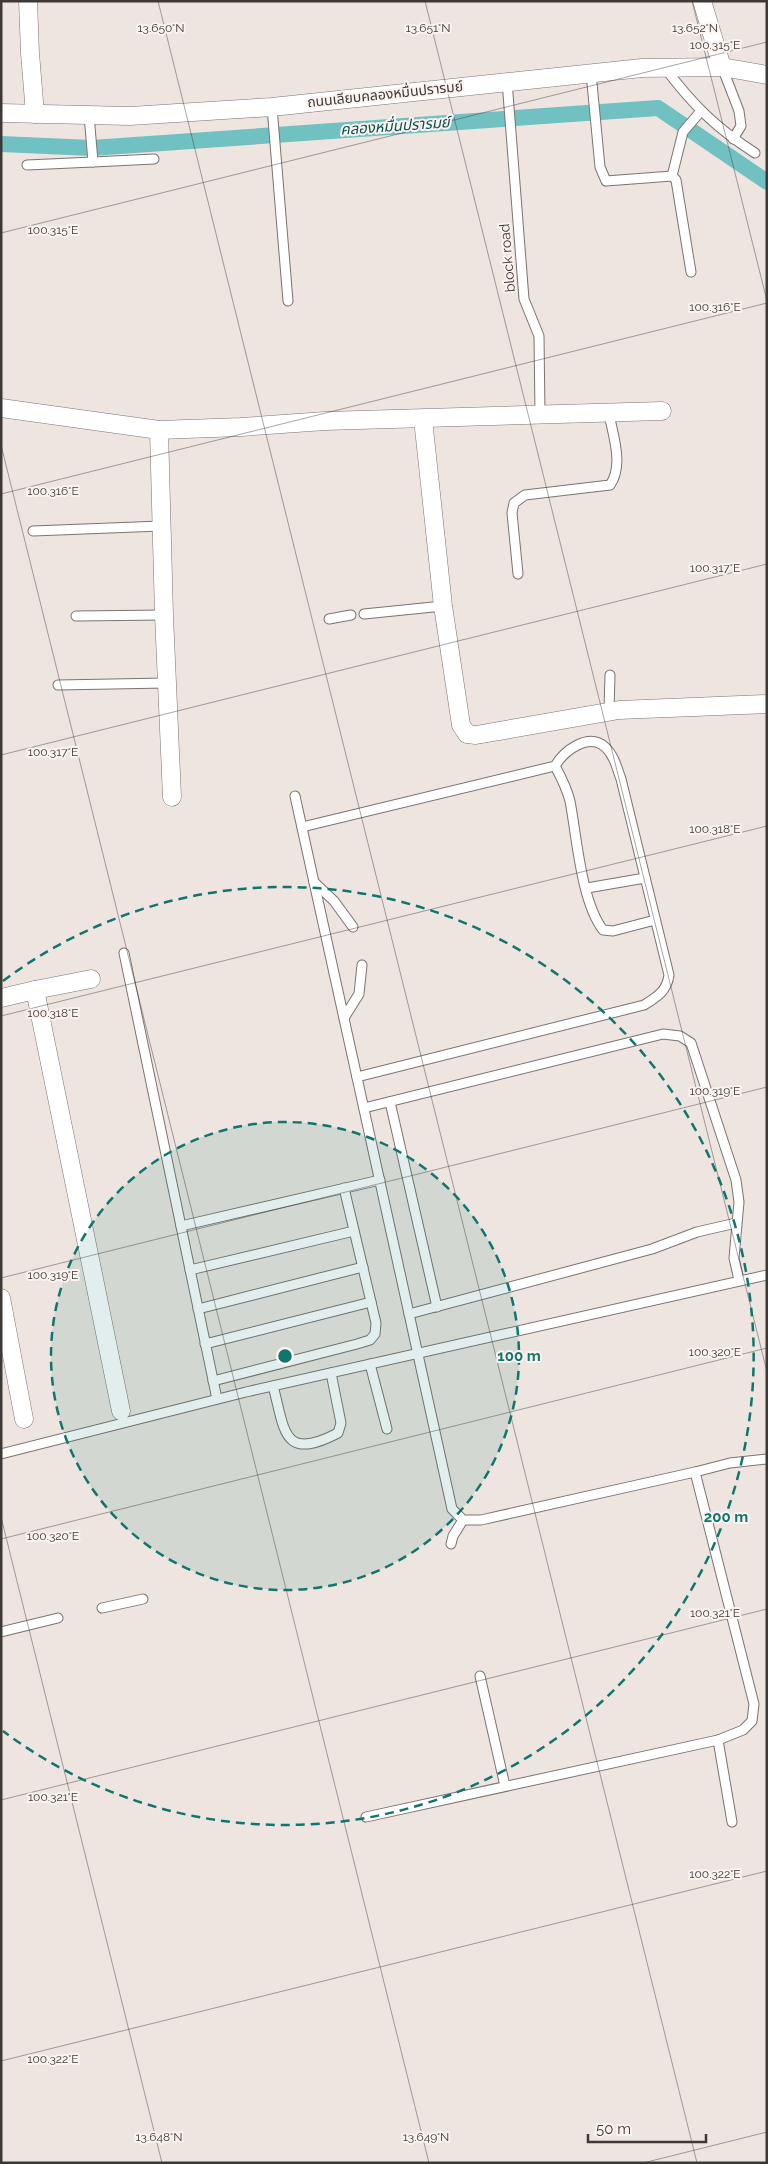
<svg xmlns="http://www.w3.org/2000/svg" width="768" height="2164" viewBox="0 0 768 2164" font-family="Raleway,'Noto Sans Thai',sans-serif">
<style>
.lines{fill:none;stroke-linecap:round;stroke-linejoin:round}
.canal{stroke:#71c1c3;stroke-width:16}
.service-casing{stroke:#7b7370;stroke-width:11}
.minor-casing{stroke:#7b7370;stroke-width:19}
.service{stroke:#fff;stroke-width:9}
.minor{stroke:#fff;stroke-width:18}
.ticks{fill:none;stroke:#3c3937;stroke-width:1;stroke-opacity:0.45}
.ring{fill:none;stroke:#0f766e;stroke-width:2.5;stroke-dasharray:9 6}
.labels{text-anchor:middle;stroke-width:4;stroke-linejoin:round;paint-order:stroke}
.street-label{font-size:14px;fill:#3c3937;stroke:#fcf2ef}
.water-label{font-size:15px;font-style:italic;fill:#055153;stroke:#fcf2ef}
.ticks-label{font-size:12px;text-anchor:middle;fill:#3c3937;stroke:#fcf2ef;stroke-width:4;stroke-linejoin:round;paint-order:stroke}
.centre{fill:#0f766e;stroke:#fcf2ef;stroke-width:2.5}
.ring-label{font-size:15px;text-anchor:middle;font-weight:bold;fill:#0f766e;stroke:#fcf2ef;stroke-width:4;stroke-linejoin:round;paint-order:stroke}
</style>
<rect width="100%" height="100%" fill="#eee5e1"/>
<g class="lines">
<polyline class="canal" points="1,144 92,148 658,108 767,182"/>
<defs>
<g id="service">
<polyline points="722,67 739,111 741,126 733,139"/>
<path d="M665,68C693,105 716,128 755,153"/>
<polyline points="591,73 600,167 606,181 672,176 676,180 691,272"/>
<polyline points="507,81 524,299 539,336 540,415"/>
<polyline points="272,107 288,301"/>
<polyline points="89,115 93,162 154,159"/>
<polyline points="27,165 93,162"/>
<polyline points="672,176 683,132 701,111"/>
<polyline points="33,531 161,526"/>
<path d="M518,574L512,513L514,503L525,495L610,485C624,466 613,435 609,414"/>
<polyline points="364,614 443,606"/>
<polyline points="76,616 164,615"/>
<polyline points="329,619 351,615"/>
<polyline points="58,685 166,683"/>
<polyline points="609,711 610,675"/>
<path d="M555,766C561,777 567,789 570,801C577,838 581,901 603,930L613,931L655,920"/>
<polyline points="295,796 452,1509 463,1520 481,1520 695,1472 754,1704 752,1721 743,1730 718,1740 366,1817"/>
<path d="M302,827L555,766C564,751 588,732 605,747C614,755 617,768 621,779L669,975C667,991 657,997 644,1005L357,1077"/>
<polyline points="314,882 334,901 353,927"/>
<polyline points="587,888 645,878"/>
<polyline points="124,953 217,1399"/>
<polyline points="344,1018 359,994 362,965"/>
<polyline points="390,1102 437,1307"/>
<polyline points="364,1108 663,1034 680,1036 691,1043 736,1180 739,1202 734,1258 739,1280"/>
<polyline points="181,1226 380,1180"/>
<polyline points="190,1270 354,1231"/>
<polyline points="198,1309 363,1267"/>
<polyline points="409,1314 652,1249 697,1232 736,1223"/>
<polyline points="205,1344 371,1302"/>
<polyline points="370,1364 387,1429"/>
<polyline points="213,1381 357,1344 370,1340 375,1334 376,1323 344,1188"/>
<path d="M273,1386C285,1430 282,1462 338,1433L341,1423L331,1373"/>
<polyline points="1,1454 246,1392 767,1275"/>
<polyline points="695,1472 730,1463 767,1459"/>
<polyline points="451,1544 453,1536 463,1520"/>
<polyline points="102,1608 143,1599"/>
<polyline points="1,1632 58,1618"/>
<polyline points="480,1676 505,1786"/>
<polyline points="718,1740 732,1822"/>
</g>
<g id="minor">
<polyline points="28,1 30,53 35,114"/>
<polyline points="702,1 722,67"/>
<polyline points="1,113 130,116 272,107 642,68 722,67 767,75"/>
<polyline points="1,408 159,430 241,427 325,421 662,411"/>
<polyline points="423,419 443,606 461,725 467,734 476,735 619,710 767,704"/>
<polyline points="159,430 164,615 172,797"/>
<polyline points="35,990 91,979"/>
<polyline points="1,998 35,990 121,1411"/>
<polyline points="1,1298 24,1419"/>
</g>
</defs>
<use href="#service" class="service-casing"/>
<use href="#minor" class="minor-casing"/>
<use href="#service" class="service"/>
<use href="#minor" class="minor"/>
</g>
<path class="ticks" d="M158,1L697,2163M425,1L767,1372M692,1L767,301M1,233L767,42M1,445L429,2163M1,494L767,303M1,755L767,564M1,1016L767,826M1,1278L767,1087M1,1517L162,2163M1,1539L767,1348M1,1800L767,1609M1,2061L767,1871M643,2163L767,2132"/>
<circle cx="285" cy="1356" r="234" fill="#0f766e" fill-opacity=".12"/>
<g class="ring">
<circle cx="285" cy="1356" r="234"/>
<path d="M3 981A469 469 0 1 1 3 1731"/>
</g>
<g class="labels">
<g class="street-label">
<text transform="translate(385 94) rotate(-6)" y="5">ถนนเลียบคลองหมื่นปรารมย์</text>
<text transform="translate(507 258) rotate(-95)" y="5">block road</text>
</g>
<g class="water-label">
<text transform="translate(395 126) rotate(-4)" y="5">คลองหมื่นปรารมย์</text>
</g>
</g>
<g class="ticks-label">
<text x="161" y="32">13.650°N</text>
<text x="428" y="32">13.651°N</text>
<text x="695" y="32">13.652°N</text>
<text x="715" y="49">100.315°E</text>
<text x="53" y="234">100.315°E</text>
<text x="715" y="311">100.316°E</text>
<text x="53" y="495">100.316°E</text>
<text x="715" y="572">100.317°E</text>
<text x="53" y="756">100.317°E</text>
<text x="715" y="833">100.318°E</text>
<text x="53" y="1017">100.318°E</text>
<text x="715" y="1095">100.319°E</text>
<text x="53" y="1279">100.319°E</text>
<text x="715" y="1356">100.320°E</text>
<text x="53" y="1540">100.320°E</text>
<text x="715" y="1617">100.321°E</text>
<text x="53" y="1801">100.321°E</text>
<text x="715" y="1878">100.322°E</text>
<text x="53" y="2063">100.322°E</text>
<text x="159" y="2141">13.648°N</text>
<text x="426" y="2141">13.649°N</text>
</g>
<circle cx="285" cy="1356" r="8" class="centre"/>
<g class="ring-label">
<text x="519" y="1361">100 m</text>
<text x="726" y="1522">200 m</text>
</g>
<rect width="768" height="2164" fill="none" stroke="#3c3937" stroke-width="5"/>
<path d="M588 2134v8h118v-8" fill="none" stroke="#3c3937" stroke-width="2.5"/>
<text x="596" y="2134" font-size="15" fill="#3c3937" stroke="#fcf2ef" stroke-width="4" paint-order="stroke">50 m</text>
</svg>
